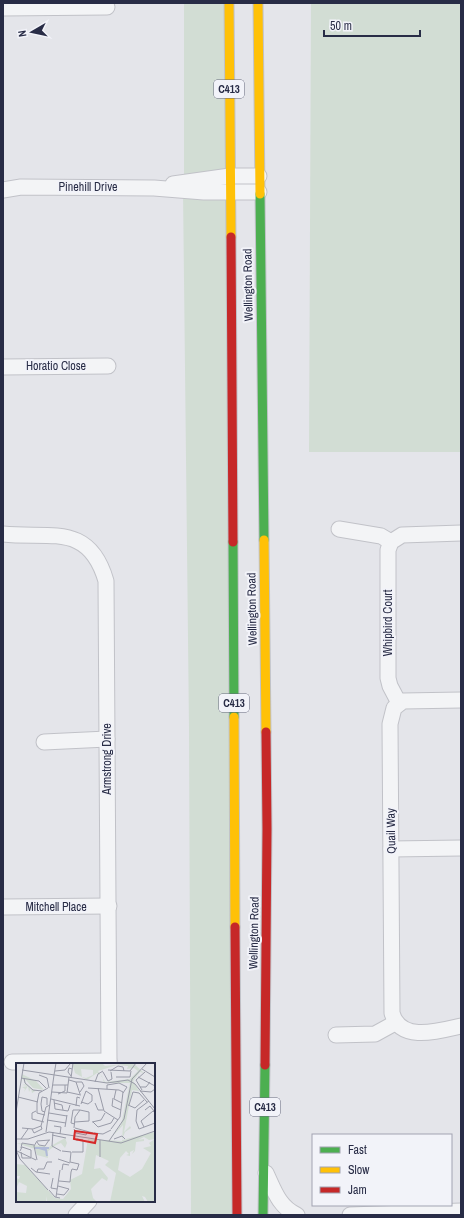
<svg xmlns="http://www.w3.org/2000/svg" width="464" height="1218" viewBox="0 0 464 1218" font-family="'Archivo Narrow',sans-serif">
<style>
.green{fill:#d2ddd4}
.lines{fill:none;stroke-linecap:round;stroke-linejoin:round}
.street-casing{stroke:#c1c2c8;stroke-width:17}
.fast-casing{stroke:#c0c2c8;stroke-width:11}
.slow-casing{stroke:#c0c2c8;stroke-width:11}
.jam-casing{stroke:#c0c2c8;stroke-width:11}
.street{stroke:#f3f4f6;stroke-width:15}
.fast{stroke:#4caf50;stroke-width:9}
.slow{stroke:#ffc107;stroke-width:9}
.jam{stroke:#c62828;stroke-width:9}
.labels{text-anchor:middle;stroke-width:4;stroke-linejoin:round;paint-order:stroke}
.shield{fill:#f2f3f9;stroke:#65687c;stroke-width:1}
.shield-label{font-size:11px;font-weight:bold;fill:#282c46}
.street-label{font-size:12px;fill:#282c46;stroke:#f2f3f9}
.inset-river{fill:none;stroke:#b0bad8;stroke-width:2}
.inset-road{fill:none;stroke:#999ba8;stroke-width:1}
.view{fill:#d62828;fill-opacity:0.15;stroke:#d62828;stroke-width:2}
.inset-edge{fill:none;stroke:#282c46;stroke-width:2}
</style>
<rect width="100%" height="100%" fill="#e4e5ea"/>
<g class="green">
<polygon points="184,3 229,3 230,176 184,187"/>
<polygon points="311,3 461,3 461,452 309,452"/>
<polygon points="183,190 230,192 237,1215 191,1215 189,727"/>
</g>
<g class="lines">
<defs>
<g id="street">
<polyline points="3,8 107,7"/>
<polyline points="173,184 230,176 259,176"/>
<polyline points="3,190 21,187 154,188 204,192 259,192"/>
<polyline points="3,367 108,366"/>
<polyline points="339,529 381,536 391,542"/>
<path d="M3,534C50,539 89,522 106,581L109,1064"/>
<path d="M461,700L403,701L394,708L390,724L392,1013C400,1043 439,1031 461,1026"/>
<polyline points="399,703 390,686 388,678 388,550 391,542 402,535 461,533"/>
<polyline points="44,742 107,739"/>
<polyline points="391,849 461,848"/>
<polyline points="4,907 109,906"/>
<polyline points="336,1035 375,1034 395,1023"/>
<polyline points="12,1062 109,1061"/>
<path d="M266,1173C274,1190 279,1207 297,1215"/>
<polyline points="76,1215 89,1201"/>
<polyline points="350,1215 461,1211"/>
</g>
<g id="fast">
<polyline points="260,194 264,540"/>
<polyline points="233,542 234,717"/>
<polyline points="263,1215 265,1065"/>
</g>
<g id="slow">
<polyline points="229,3 231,237"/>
<polyline points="258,3 260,194"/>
<polyline points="264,540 266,732"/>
<polyline points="234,717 235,927"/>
</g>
<g id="jam">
<polyline points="231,237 233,542"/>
<polyline points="235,927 237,1215"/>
<polyline points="265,1065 267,829 266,732"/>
</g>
</defs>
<use href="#street" class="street-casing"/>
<use href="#fast" class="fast-casing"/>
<use href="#slow" class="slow-casing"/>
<use href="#jam" class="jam-casing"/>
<use href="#street" class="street"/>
<use href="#fast" class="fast"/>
<use href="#slow" class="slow"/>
<use href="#jam" class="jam"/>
</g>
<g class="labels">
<g class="shield">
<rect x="214" y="80" width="30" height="18" rx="3"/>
<rect x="219" y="694" width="30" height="18" rx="3"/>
<rect x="250" y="1098" width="30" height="18" rx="3"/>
</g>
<g class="shield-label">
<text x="229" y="93">C413</text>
<text x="234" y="707">C413</text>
<text x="265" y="1111">C413</text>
</g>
<g class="street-label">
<text x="88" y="191">Pinehill Drive</text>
<text transform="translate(248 285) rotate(-91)" y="4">Wellington Road</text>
<text x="56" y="370">Horatio Close</text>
<text transform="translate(252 609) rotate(-91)" y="4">Wellington Road</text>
<text transform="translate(388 623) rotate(-90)" y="4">Whipbird Court</text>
<text transform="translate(107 759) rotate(-90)" y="4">Armstrong Drive</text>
<text transform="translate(391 831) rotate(-91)" y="4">Quail Way</text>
<text x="56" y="911">Mitchell Place</text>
<text transform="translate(254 933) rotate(-89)" y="4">Wellington Road</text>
</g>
</g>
<g transform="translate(16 1063)">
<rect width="139" height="139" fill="#e4e5ea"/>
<path d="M56,0H86L89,3L117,0L128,10L124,9L117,18L123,28L116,27L108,69L114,63L115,65L109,69L106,77L139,69V139H132L129,134L126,133L129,139H94L100,110L89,102L93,98L80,92L78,106L84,105L92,115L91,118L86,115L75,126L77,135L81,139H31L30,133V139H0V129L10,130L11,123L3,119L0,126V115L3,116L4,113H0V101L9,102L39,135L47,136L55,126L54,117L66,111L72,76L106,78L107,62L93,77L105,62L114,20H88L86,13L81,10L71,17L59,10ZM101,2L112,3L111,6L118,5L122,8L114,16L89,19L82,8ZM65,6L77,7V12L70,15L66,14ZM128,74L133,77L139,76L133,80L135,83L127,85L135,90L126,106L114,114L102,107L104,95L110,88L113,91L110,92L114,93V89L118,87L116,91L119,88L120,79L128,78V76L122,77ZM6,11L20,18L28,27L17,25L9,16L10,21L17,27H21L16,30L15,25L13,29L12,23L8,29L9,26L6,24L12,23L6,22L10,21L6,15L3,32ZM49,75L51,80L49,85L45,80L40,82L32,88V95L21,92L19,86L0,80L33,84Z" fill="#d2ddd4" fill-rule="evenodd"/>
<path class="inset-river" d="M19,85H33M23,85L30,87L31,93"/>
<path class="inset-road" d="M126,6L139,14M6,7L91,20L112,17L119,21L139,46M92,7L114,8L120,0M39,8L49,7L54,1M94,8L102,3L107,4L108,8M87,9L92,18L96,16L95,9M23,12L31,15L33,25M38,12L40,0M55,13L52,9L53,5L56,6M100,14H114L115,8M122,14L139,23M5,15L23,18L30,25M8,15L9,20L17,27L26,28M55,15L57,0M53,17L60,19L64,31M60,19H66L68,23L64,29M79,19L82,11L87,8M37,22H52M124,24H130L134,19M72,25L103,27L107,29L104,54L95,66M82,25L88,48L102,57M91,26V22L103,20L111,24L107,30M100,27L98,36L106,40M126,27L120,17L129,9M124,28L135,29L139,26M36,29L51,30L53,14M51,29L65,32M42,31L49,28V22M2,34L22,39M97,35L96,43L105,47M35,36L64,43M38,37L39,46L52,48L54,42M133,38L121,47L120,58L123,66L139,60M65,39L72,41L76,38V32L70,28M38,40L46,42L47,47M79,40L82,47H87M65,41L70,28M112,42L119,45L128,37M113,42L117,29L123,30L131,39M60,43L61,34L64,35M129,47L134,43L138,48M20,48L16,50V56L28,59M0,49L8,0M29,49L26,48L25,41L26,34L31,35V42M33,50L51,53M29,52L21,50V40L23,30L32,25M31,57L50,60M59,59L73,58V49L64,47M76,59L85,57L89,50M77,59L82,64L95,60L98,55M59,61L55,60L57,47H64M38,63L45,64L44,71M49,64L51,52M128,64L125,58L137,48L139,50M6,65L17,66L25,63L30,44L34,42M58,65L59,54L64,47M59,65L77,70M16,66L18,70L26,66L25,63M58,66L60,70L70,72L71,69M30,69L38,12M37,69L36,83L45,88M78,70L87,71L95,67M36,72L50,75M0,76H12L33,69L105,80L139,68M5,76L12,66M98,76L106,73L109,76M21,78L34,77M93,78L108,56L116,16L131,0M21,79L23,82L29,83L33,77M5,85L6,80L18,82M0,87L4,96L32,127M1,88L20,97M4,88L6,84L15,87V94M46,88L55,89L54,99M5,89L6,95H15M56,89H67V77L61,76V78M84,94V77M42,96L54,100M21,97L18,83L21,78M54,99L63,101L61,107L56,106L55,109M15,105L20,109L34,111M46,107L47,101L53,102M21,109L22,106H28L31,99H36M37,115L35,125L41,126M43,118L54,119L55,109M33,127L39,134L44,135M41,131L48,132L53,126L42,123M40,134L44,107"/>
<path class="view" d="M59,68L81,71L79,80L58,76Z"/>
<rect width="139" height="139" class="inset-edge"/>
</g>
<rect width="464" height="1218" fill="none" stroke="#282c46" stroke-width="8"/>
<rect x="312" y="1134" width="140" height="72" fill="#f2f3f9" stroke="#a1a3b1"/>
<rect x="320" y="1147" width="20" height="6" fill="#4caf50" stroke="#a1a3b1"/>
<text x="348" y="1154" font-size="12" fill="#282c46">Fast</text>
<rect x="320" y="1167" width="20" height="6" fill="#ffc107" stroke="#a1a3b1"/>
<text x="348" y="1174" font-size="12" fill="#282c46">Slow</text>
<rect x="320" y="1187" width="20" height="6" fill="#c62828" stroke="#a1a3b1"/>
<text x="348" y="1194" font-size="12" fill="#282c46">Jam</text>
<g transform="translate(32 32) rotate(261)" stroke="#f2f3f9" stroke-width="3" paint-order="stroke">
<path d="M0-3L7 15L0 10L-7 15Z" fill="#282c46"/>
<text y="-6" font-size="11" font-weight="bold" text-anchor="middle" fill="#282c46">N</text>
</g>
<path d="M324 30v6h96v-6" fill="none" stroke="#282c46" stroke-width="2"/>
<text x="330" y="30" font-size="12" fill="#282c46" stroke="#f2f3f9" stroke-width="3" paint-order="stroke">50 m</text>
</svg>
